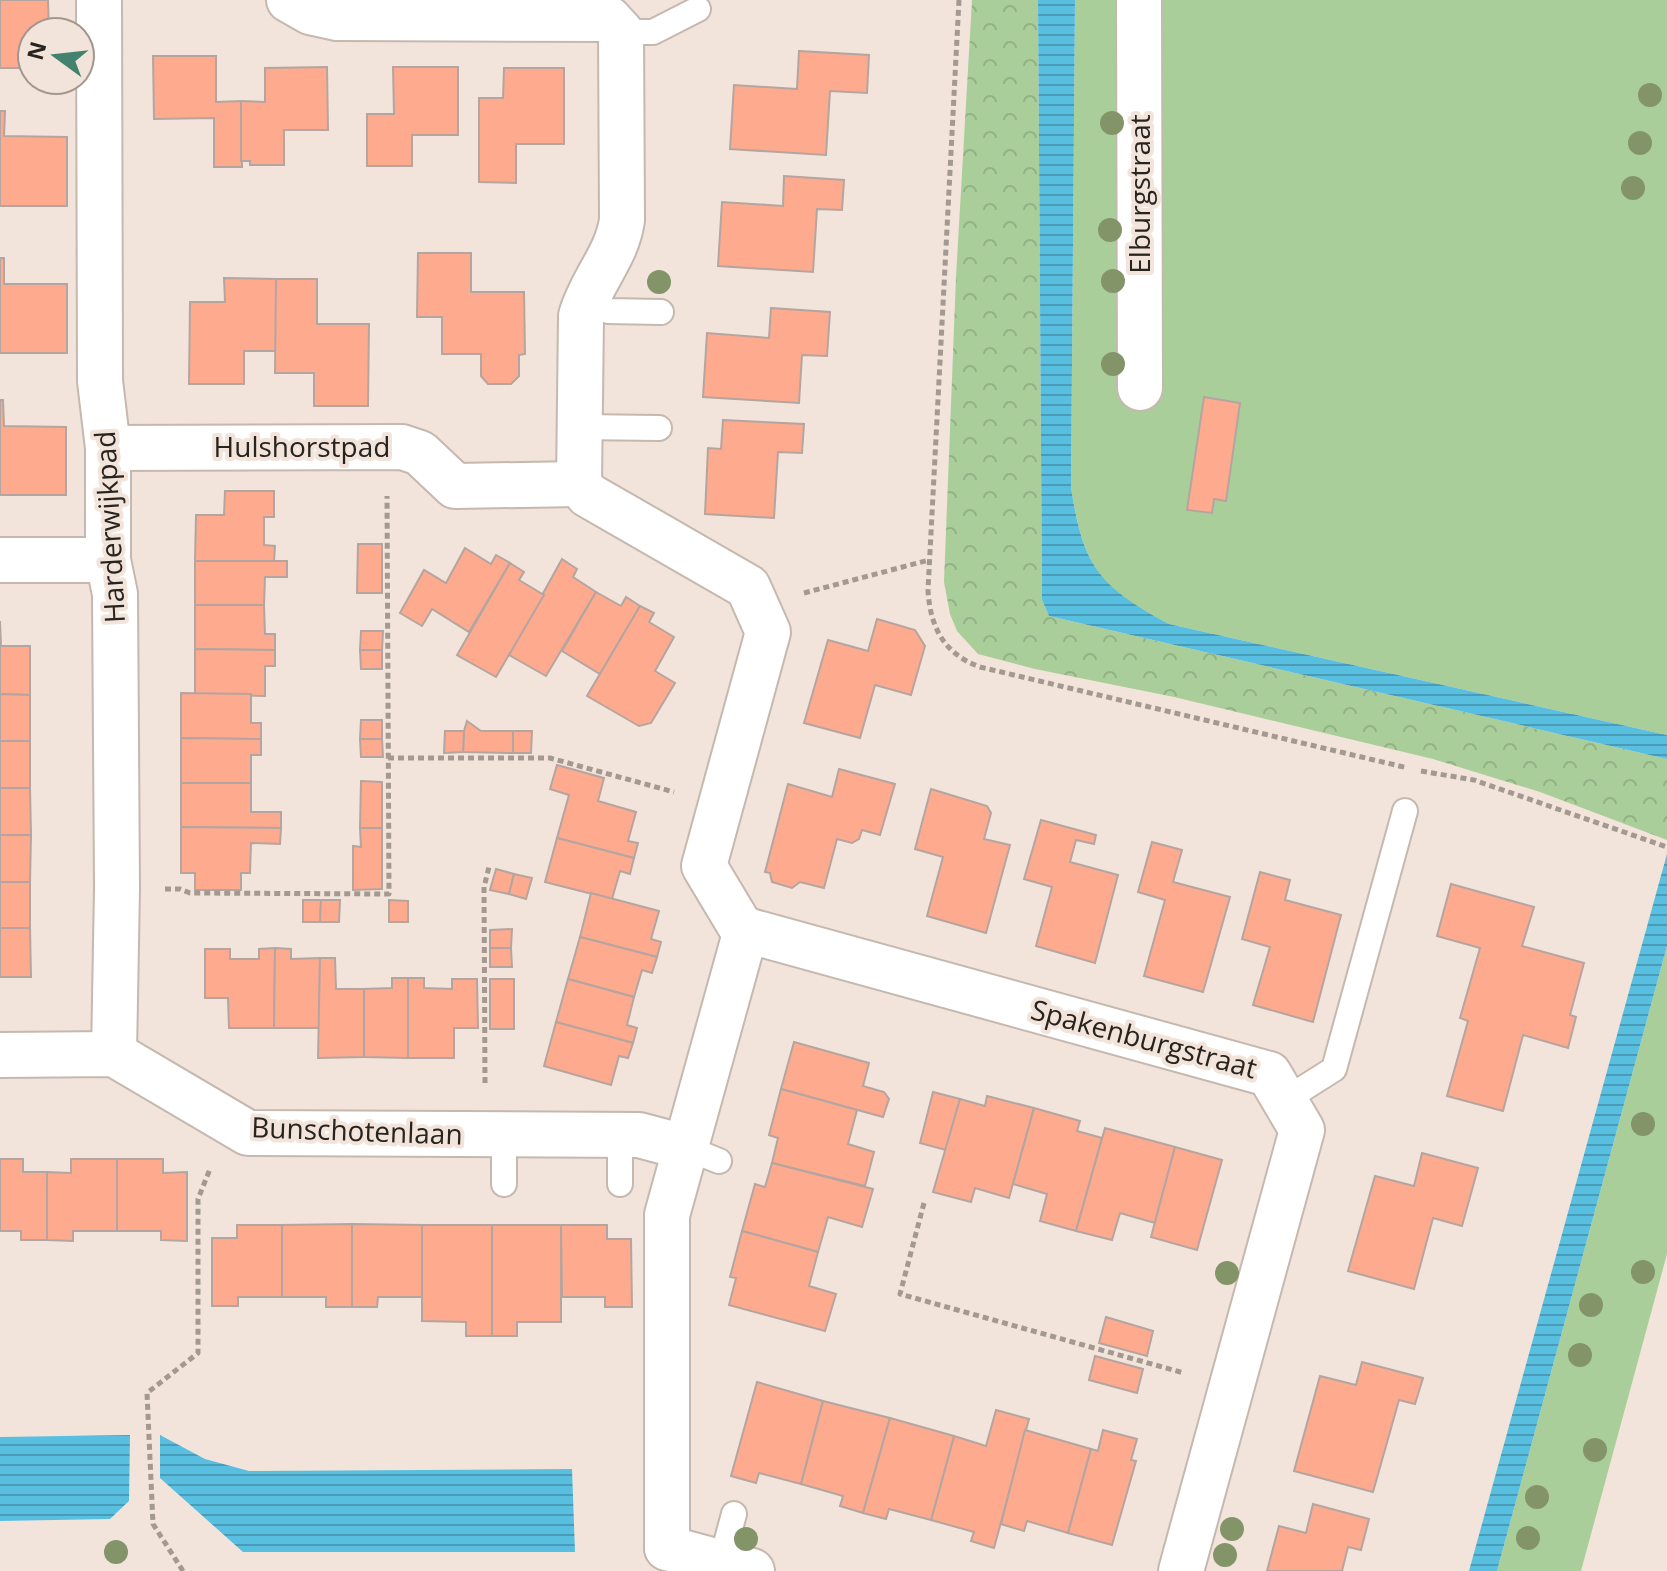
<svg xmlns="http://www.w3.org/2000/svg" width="1667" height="1571" viewBox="0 0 1667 1571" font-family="'Open Sans',sans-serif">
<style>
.green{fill:#aace9a}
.forest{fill:url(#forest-crowns)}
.water{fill:url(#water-rules)}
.building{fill:#feaa8f;stroke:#b5a5a0;stroke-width:2}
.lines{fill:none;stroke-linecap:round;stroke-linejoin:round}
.lane-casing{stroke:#c5b8ae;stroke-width:28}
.street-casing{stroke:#c5b8ae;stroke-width:48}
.path{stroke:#a39991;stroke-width:5;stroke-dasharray:6 4;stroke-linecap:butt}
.lane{stroke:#fff;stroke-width:24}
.street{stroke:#fff;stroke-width:44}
.tree{fill:#839469}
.labels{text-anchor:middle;stroke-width:8;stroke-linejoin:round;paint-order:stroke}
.street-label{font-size:28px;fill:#27231f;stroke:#f2e4da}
</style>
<defs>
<pattern id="forest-crowns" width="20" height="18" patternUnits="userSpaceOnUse" patternTransform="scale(2)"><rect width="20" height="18" fill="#aace9a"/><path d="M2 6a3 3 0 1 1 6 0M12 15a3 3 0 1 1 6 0" fill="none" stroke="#92b184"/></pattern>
<pattern id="water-rules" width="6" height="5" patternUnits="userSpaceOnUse" patternTransform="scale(2)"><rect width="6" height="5" fill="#59bfe1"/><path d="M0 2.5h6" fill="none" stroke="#4a9bb6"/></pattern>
</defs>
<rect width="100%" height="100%" fill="#f2e4da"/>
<g class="green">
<path d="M1075,0H1667V735L1169,624C1098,588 1083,565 1071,487Z"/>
<polygon points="1667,946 1667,1254 1581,1571 1497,1571"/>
</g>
<polygon class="forest" points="972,0 1038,0 1042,600 1049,616 1667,759 1667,840 1540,792 1433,759 1174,697 1035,669 978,654 957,631 950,614 944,582 956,277"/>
<g class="water">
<path d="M1038,0H1075L1071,487C1083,566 1098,586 1169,624L1667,735V759L1049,616L1042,600Z"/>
<polygon points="1667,854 1667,946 1497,1571 1469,1571"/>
<polygon points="130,1435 129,1501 110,1519 0,1521 0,1437"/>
<polygon points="160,1435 205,1459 249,1471 572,1469 575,1552 243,1552 160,1478"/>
</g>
<g class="building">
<polygon points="0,0 48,0 49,32 32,32 32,68 0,68"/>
<polygon points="799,51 869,55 867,93 830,91 826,155 730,149 734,85 797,89"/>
<polygon points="153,56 216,56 216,102 241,101 242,167 214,167 214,118 154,119"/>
<polygon points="327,67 328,130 284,130 284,165 250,165 250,161 241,161 241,101 265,102 265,68"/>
<polygon points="393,67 458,67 458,135 412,135 412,166 367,166 367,114 394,114"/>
<polygon points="504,68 564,68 564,144 516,144 516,183 479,182 479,98 503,98"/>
<polygon points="0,111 5,111 4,136 67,137 67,206 0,206"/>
<polygon points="784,176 844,180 842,210 817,209 813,272 718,266 722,202 783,206"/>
<polygon points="418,253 471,253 471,292 524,292 525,354 519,355 519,376 511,384 488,384 481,376 481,354 442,354 442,317 417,317"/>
<polygon points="0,258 4,258 4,284 67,284 67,353 0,353"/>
<polygon points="224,278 276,279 276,351 244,351 244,384 189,384 190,302 225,302"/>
<polygon points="276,279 317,279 317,324 369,324 368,406 314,406 314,373 275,373"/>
<polygon points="771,308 830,312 827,356 802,355 799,403 703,397 707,333 769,338"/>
<polygon points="1204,397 1240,403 1226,501 1214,499 1212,513 1187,510"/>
<polygon points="0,400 3,400 4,426 66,427 66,495 0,495"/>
<polygon points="723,420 804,424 802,453 778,452 774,518 705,514 708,448 721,449"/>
<polygon points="225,491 274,491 274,517 264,517 264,545 275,546 274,561 195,561 196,515 224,515"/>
<polygon points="358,544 382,544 382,593 357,593"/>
<polygon points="465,548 491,564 496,555 510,563 469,632 432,609 422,626 400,613 424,570 446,583"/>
<polygon points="562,559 577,569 573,577 596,592 546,676 509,655"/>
<polygon points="195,561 287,561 287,577 265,577 264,605 195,605"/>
<polygon points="510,563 524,572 519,580 544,595 496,677 457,655"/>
<polygon points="596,592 621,606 626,597 640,606 600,674 562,651"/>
<polygon points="195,605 264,605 265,634 275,634 275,650 195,649"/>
<polygon points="640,606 654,613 649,622 674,637 655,671 675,683 651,723 639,726 587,696"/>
<polygon points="877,619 915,630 925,646 911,695 875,685 860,738 804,723 828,640 868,651"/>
<polygon points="0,621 1,646 30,646 30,695 0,694"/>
<polygon points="361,631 383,631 382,650 360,650"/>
<polygon points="195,649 275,650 275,666 265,666 265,696 195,694"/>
<polygon points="360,650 382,650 382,669 361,669"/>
<polygon points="181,693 251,694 251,723 261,723 261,739 181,738"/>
<polygon points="0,694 30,695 30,741 0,741"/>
<polygon points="361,720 382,720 382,739 360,739"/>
<polygon points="467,721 481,731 513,731 513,753 463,752 464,731"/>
<polygon points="445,731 464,731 463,752 444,753"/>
<polygon points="513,731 532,731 531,753 513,753"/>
<polygon points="181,738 261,739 261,755 251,755 251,783 181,783"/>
<polygon points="360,739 382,739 383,757 361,757"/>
<rect x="0" y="741" width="30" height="47"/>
<polygon points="557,765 604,778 598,801 636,812 628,841 638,843 634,858 557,838 569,795 550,789"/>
<polygon points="839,769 895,784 880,835 862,830 859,839 852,843 837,839 824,888 800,882 792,888 772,882 770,873 765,872 788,784 832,797"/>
<polygon points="361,781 382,782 382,828 360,828"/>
<polygon points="181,783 251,783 251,812 281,812 281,828 181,827"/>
<polygon points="0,788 30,788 31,835 0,835"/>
<polygon points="931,789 987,806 991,813 984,839 1010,845 986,933 927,916 943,857 915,849"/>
<polygon points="1041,820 1096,835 1094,844 1076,840 1070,862 1118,875 1095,963 1036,946 1052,887 1024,879"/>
<polygon points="181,827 281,828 280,844 251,843 250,873 241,873 241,890 195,890 195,873 181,873"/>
<polygon points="360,828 382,828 382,889 353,890 353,846 361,847"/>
<polygon points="0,835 31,835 30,882 0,882"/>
<polygon points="557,838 634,858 630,874 620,871 612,899 545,882"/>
<polygon points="1152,842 1182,850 1173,882 1230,897 1203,992 1144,976 1165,900 1138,892"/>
<polygon points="496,869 514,874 509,894 490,890"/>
<polygon points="1260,872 1290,880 1285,900 1341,915 1313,1022 1253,1005 1270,947 1242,939"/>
<polygon points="514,874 532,878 526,899 509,894"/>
<rect x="0" y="882" width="30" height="46"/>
<polygon points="1451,884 1534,907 1522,946 1584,963 1570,1015 1576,1017 1568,1048 1523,1035 1503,1111 1447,1096 1468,1021 1460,1018 1480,948 1437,936"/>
<polygon points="591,893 659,911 651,939 661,942 657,957 580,937"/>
<polygon points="303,900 321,900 320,922 303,922"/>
<polygon points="321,900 340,900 339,922 320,922"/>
<polygon points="389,900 408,901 408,922 389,922"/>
<polygon points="0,928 30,928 31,977 0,977"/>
<polygon points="512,929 511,948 490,948 490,930"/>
<polygon points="580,937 657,957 652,973 642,970 634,997 568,979"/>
<polygon points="275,948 274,1028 229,1028 228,998 205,998 205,949 230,949 230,959 259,959 259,949"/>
<polygon points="275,948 291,949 291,959 320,958 319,1028 274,1028"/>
<polygon points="490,948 511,948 512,967 490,967"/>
<polygon points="320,958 335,958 336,989 364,989 364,1057 318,1058"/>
<polygon points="392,978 408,978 408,1058 364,1057 364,989 392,988"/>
<polygon points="408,978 424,978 424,988 452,989 452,979 477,979 478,1028 454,1028 454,1058 408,1058"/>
<rect x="490" y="979" width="24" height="50"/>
<polygon points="568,979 634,997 627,1025 637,1028 633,1043 556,1022"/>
<polygon points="556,1022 633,1043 628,1058 619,1056 611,1085 544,1066"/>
<polygon points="794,1042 869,1063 863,1086 884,1092 889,1099 883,1117 781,1089"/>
<polygon points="781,1089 857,1110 848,1144 874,1152 865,1186 772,1163 778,1138 769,1135"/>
<polygon points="933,1092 960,1099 946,1150 920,1143"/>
<polygon points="987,1096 1034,1108 1009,1198 975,1188 971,1202 933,1192 960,1099 985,1106"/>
<polygon points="1034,1108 1080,1121 1077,1131 1102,1138 1076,1231 1040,1221 1047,1194 1013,1184"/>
<polygon points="1105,1128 1175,1147 1155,1223 1120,1213 1112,1240 1076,1231"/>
<polygon points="1175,1147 1222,1160 1197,1250 1151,1237"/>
<polygon points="1422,1153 1478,1168 1462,1226 1433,1218 1414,1289 1348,1271 1375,1176 1414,1186"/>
<polygon points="0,1159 23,1159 23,1172 47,1172 47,1240 21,1240 21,1231 0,1231"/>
<polygon points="71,1159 117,1159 117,1231 73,1231 73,1241 47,1240 47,1172 71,1173"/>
<polygon points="117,1159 163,1159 163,1173 187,1172 187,1241 161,1240 161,1231 117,1231"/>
<polygon points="772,1163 873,1189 862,1227 828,1217 818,1252 742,1231 755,1184 765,1187"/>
<polygon points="352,1224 352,1307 326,1307 326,1297 282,1297 282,1225"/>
<polygon points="352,1224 422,1225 422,1297 378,1297 377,1307 352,1307"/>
<polygon points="237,1225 282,1225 282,1297 238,1297 238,1306 212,1306 212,1238 237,1238"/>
<polygon points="422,1225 492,1225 492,1336 466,1336 466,1322 422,1321"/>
<polygon points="492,1225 561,1225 561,1322 517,1322 517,1336 492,1336"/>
<polygon points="561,1225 607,1225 607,1239 631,1239 632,1307 605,1307 605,1297 562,1297"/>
<polygon points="742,1231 818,1252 809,1286 836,1294 825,1331 729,1305 736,1278 730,1277"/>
<polygon points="1106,1317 1153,1331 1147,1356 1099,1343"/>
<polygon points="1095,1356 1143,1369 1137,1393 1089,1380"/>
<polygon points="1362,1362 1423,1378 1415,1404 1399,1400 1373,1492 1294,1471 1320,1376 1356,1385"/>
<polygon points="757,1382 823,1401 801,1484 759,1473 756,1483 731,1476"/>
<polygon points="823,1401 890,1418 863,1513 840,1506 843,1496 801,1484"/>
<polygon points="996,1410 1029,1419 994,1548 971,1541 974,1532 931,1520 954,1436 986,1446"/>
<polygon points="890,1418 954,1436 931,1520 889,1509 886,1519 863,1513"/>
<polygon points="1025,1430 1091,1449 1068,1533 1027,1521 1024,1531 1001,1524"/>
<polygon points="1103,1430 1137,1439 1131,1460 1136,1461 1112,1545 1068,1533 1091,1449 1098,1451"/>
<polygon points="1313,1504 1369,1519 1361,1550 1348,1547 1342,1571 1267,1571 1279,1526 1306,1533"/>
</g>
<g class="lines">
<defs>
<g id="lane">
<polyline points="621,32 653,32 698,9"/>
<polyline points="586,302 608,311 661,312"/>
<polyline points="579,427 659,428"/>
<polyline points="1285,1100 1334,1069 1405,811"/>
<polyline points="504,1134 504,1184"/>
<polyline points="620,1135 620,1184"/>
<polyline points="684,1147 719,1161"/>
<polyline points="721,1562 734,1514"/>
</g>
<g id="street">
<polyline points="99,0 100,381 108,448 108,560 115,594 117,888 114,1054"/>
<path d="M289,0L310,12L337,18L609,19L621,32L622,220C617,256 591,281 581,316L579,484L588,495L748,587L768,632L704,866L740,926L746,930L667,1215V1548"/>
<polyline points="1139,0 1140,388"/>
<polyline points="108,448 402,447 420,453 455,486 579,484"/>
<polyline points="0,560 108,560"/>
<polyline points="746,930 1269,1074 1302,1130 1181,1571"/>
<polyline points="0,1055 114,1054 248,1133 639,1135 684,1147"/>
<polyline points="667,1548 752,1571"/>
</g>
</defs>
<use href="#lane" class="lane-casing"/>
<use href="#street" class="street-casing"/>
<g class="path">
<path d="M959,0L928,590C930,627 944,654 980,667L1408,768"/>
<polyline points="804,593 929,560"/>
<polyline points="388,758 550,758 674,792"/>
<polyline points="1421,771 1474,780 1667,847"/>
<polyline points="165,889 180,889 190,893 389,894 387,496"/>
<polyline points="485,1083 484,887 489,867"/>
<polyline points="924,1203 900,1294 1184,1373"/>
<polyline points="183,1571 153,1524 147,1393 198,1353 198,1199 210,1169"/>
</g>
<use href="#lane" class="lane"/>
<use href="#street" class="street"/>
</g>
<g class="tree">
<circle cx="1650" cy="95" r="12"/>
<circle cx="1112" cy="123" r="12"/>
<circle cx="1640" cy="143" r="12"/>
<circle cx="1633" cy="188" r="12"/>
<circle cx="1110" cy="230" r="12"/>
<circle cx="1113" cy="281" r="12"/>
<circle cx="659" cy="282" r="12"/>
<circle cx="1113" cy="364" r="12"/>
<circle cx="1643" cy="1124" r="12"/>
<circle cx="1643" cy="1272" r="12"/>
<circle cx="1227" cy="1273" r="12"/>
<circle cx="1591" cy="1305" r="12"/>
<circle cx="1580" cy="1355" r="12"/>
<circle cx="1595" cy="1450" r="12"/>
<circle cx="1537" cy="1497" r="12"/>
<circle cx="1232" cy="1529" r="12"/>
<circle cx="1528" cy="1538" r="12"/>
<circle cx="746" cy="1539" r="12"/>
<circle cx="116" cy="1552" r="12"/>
<circle cx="1225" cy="1555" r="12"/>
</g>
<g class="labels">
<g class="street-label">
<text transform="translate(1140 194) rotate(-90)" y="10">Elburgstraat</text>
<text x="302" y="457">Hulshorstpad</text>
<text transform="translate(110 527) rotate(-93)" y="10">Harderwijkpad</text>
<text transform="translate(1144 1039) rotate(15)" y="10">Spakenburgstraat</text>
<text transform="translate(357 1131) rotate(2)" y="10">Bunschotenlaan</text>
</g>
</g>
<g transform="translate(56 56) rotate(285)"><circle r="38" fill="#f2e4da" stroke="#a1978f" stroke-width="2"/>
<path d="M0-6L14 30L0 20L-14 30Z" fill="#42826f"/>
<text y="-12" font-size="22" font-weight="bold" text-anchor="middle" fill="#27231f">N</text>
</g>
</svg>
